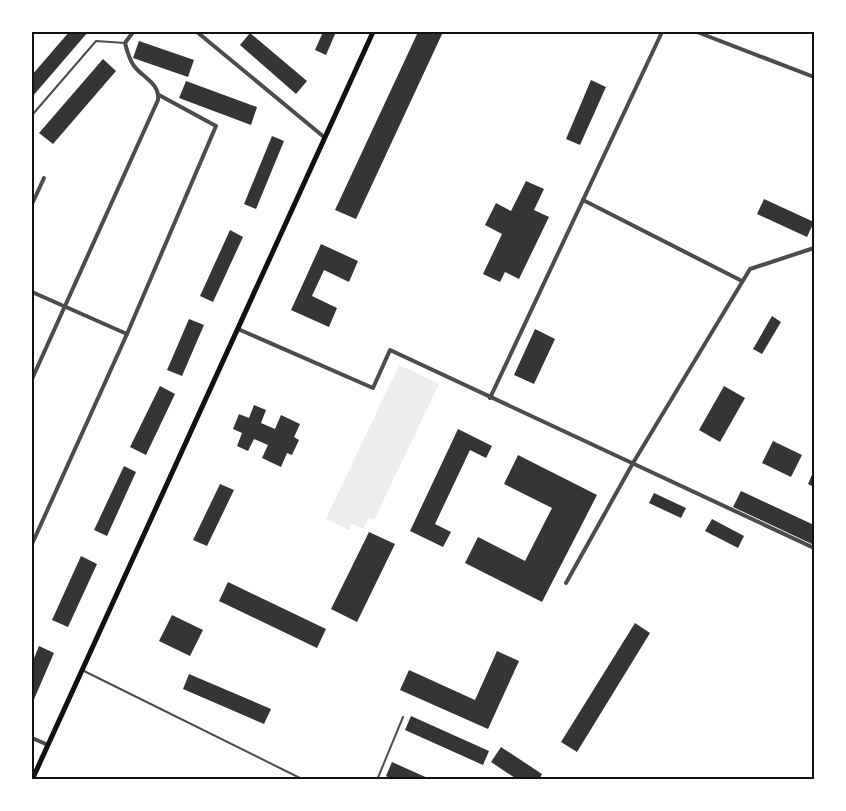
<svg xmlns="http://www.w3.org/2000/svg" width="846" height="811" viewBox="0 0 846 811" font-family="'IBM Plex Serif',serif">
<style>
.green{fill:#eee}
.building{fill:#353535}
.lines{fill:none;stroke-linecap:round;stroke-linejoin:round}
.service{stroke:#4c4c4c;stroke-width:2}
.minor{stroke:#4c4c4c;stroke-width:4}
.secondary{stroke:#111;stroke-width:5}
.neatline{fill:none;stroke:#111;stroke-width:2}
</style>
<rect width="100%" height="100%" fill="#fff"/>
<polygon class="green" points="399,365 439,384 374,520 369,518 363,529 352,524 349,530 326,519"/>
<g class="building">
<polygon points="69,32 88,32 32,97 32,75"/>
<polygon points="323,32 336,32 326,55 315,50"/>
<polygon points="418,32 443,32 356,219 335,210"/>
<polygon points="250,33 307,81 296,94 240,45"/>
<polygon points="139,41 194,60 188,77 133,58"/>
<polygon points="103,59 116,71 53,144 39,133"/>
<polygon points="591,80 606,87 580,145 566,139"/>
<polygon points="186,81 257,107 251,125 179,98"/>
<polygon points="272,136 284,141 256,209 244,204"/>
<polygon points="526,181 544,189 534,210 549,217 519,279 505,272 500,282 483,274 502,234 485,225 496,203 511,211"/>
<polygon points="764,199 814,222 807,237 757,214"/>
<polygon points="230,230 243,237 213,302 200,296"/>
<polygon points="321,244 358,261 349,282 324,270 312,296 337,308 329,327 291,310"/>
<polygon points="772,316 781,322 762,354 753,349"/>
<polygon points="189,319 204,325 182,376 167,370"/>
<polygon points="535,329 555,339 534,384 514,375"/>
<polygon points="160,386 175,394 146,455 130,447"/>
<polygon points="724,386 745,398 720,442 699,430"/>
<polygon points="254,405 266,410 261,423 275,429 281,415 300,424 294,437 299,440 292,455 287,453 281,467 262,458 268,445 254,439 248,451 237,446 242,433 233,429 239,414 249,418"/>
<polygon points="458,429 492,446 486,458 470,450 435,524 451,532 443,547 410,531"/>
<polygon points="773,441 802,455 791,477 762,463"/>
<polygon points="518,455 597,495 542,602 465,563 478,537 525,561 552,508 504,484"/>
<polygon points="124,466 136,472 107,536 94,530"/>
<polygon points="814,470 814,487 808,484"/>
<polygon points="220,484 234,490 207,546 193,540"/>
<polygon points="741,491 814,525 814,545 733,507"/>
<polygon points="654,493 686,508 681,518 649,503"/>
<polygon points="712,519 744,536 738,548 705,531"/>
<polygon points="369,532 395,544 357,622 331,609"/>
<polygon points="81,556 97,564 68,627 52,620"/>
<polygon points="228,582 326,629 317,648 219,601"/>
<polygon points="172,615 203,630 190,656 159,641"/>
<polygon points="635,623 650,633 577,752 561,742"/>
<polygon points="39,646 54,653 32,704 32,663"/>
<polygon points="497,651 519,661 488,729 400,690 409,670 475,700"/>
<polygon points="189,674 271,709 264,724 183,689"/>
<polygon points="411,716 489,751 483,765 405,730"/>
<polygon points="501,747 542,774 539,780 518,780 491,762"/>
<polygon points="392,762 432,780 394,780 386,776"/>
</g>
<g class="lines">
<g class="service">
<polyline points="33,114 96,41 125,43"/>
<polyline points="82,670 304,780"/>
<polyline points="377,780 403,717"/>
</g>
<g class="minor">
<polyline points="197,32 324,137"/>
<polyline points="697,32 814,77"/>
<polyline points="583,200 742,281"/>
<polyline points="32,204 44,178"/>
<polyline points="32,292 127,334"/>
<polyline points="238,329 373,388 390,350 814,548"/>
<path d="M32,379L158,100C160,83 142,77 134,66C129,59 127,51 125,43L133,32"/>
<polyline points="490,398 662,32"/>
<polyline points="32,544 127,334 216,126 159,95"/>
<polyline points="566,583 633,463 750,269 814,248"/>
<polyline points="32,738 48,745"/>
</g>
<polyline class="secondary" points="32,780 373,32"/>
</g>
<rect width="846" height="811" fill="none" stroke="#ffffff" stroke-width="66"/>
<rect x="33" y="33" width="780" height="745" class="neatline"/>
</svg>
